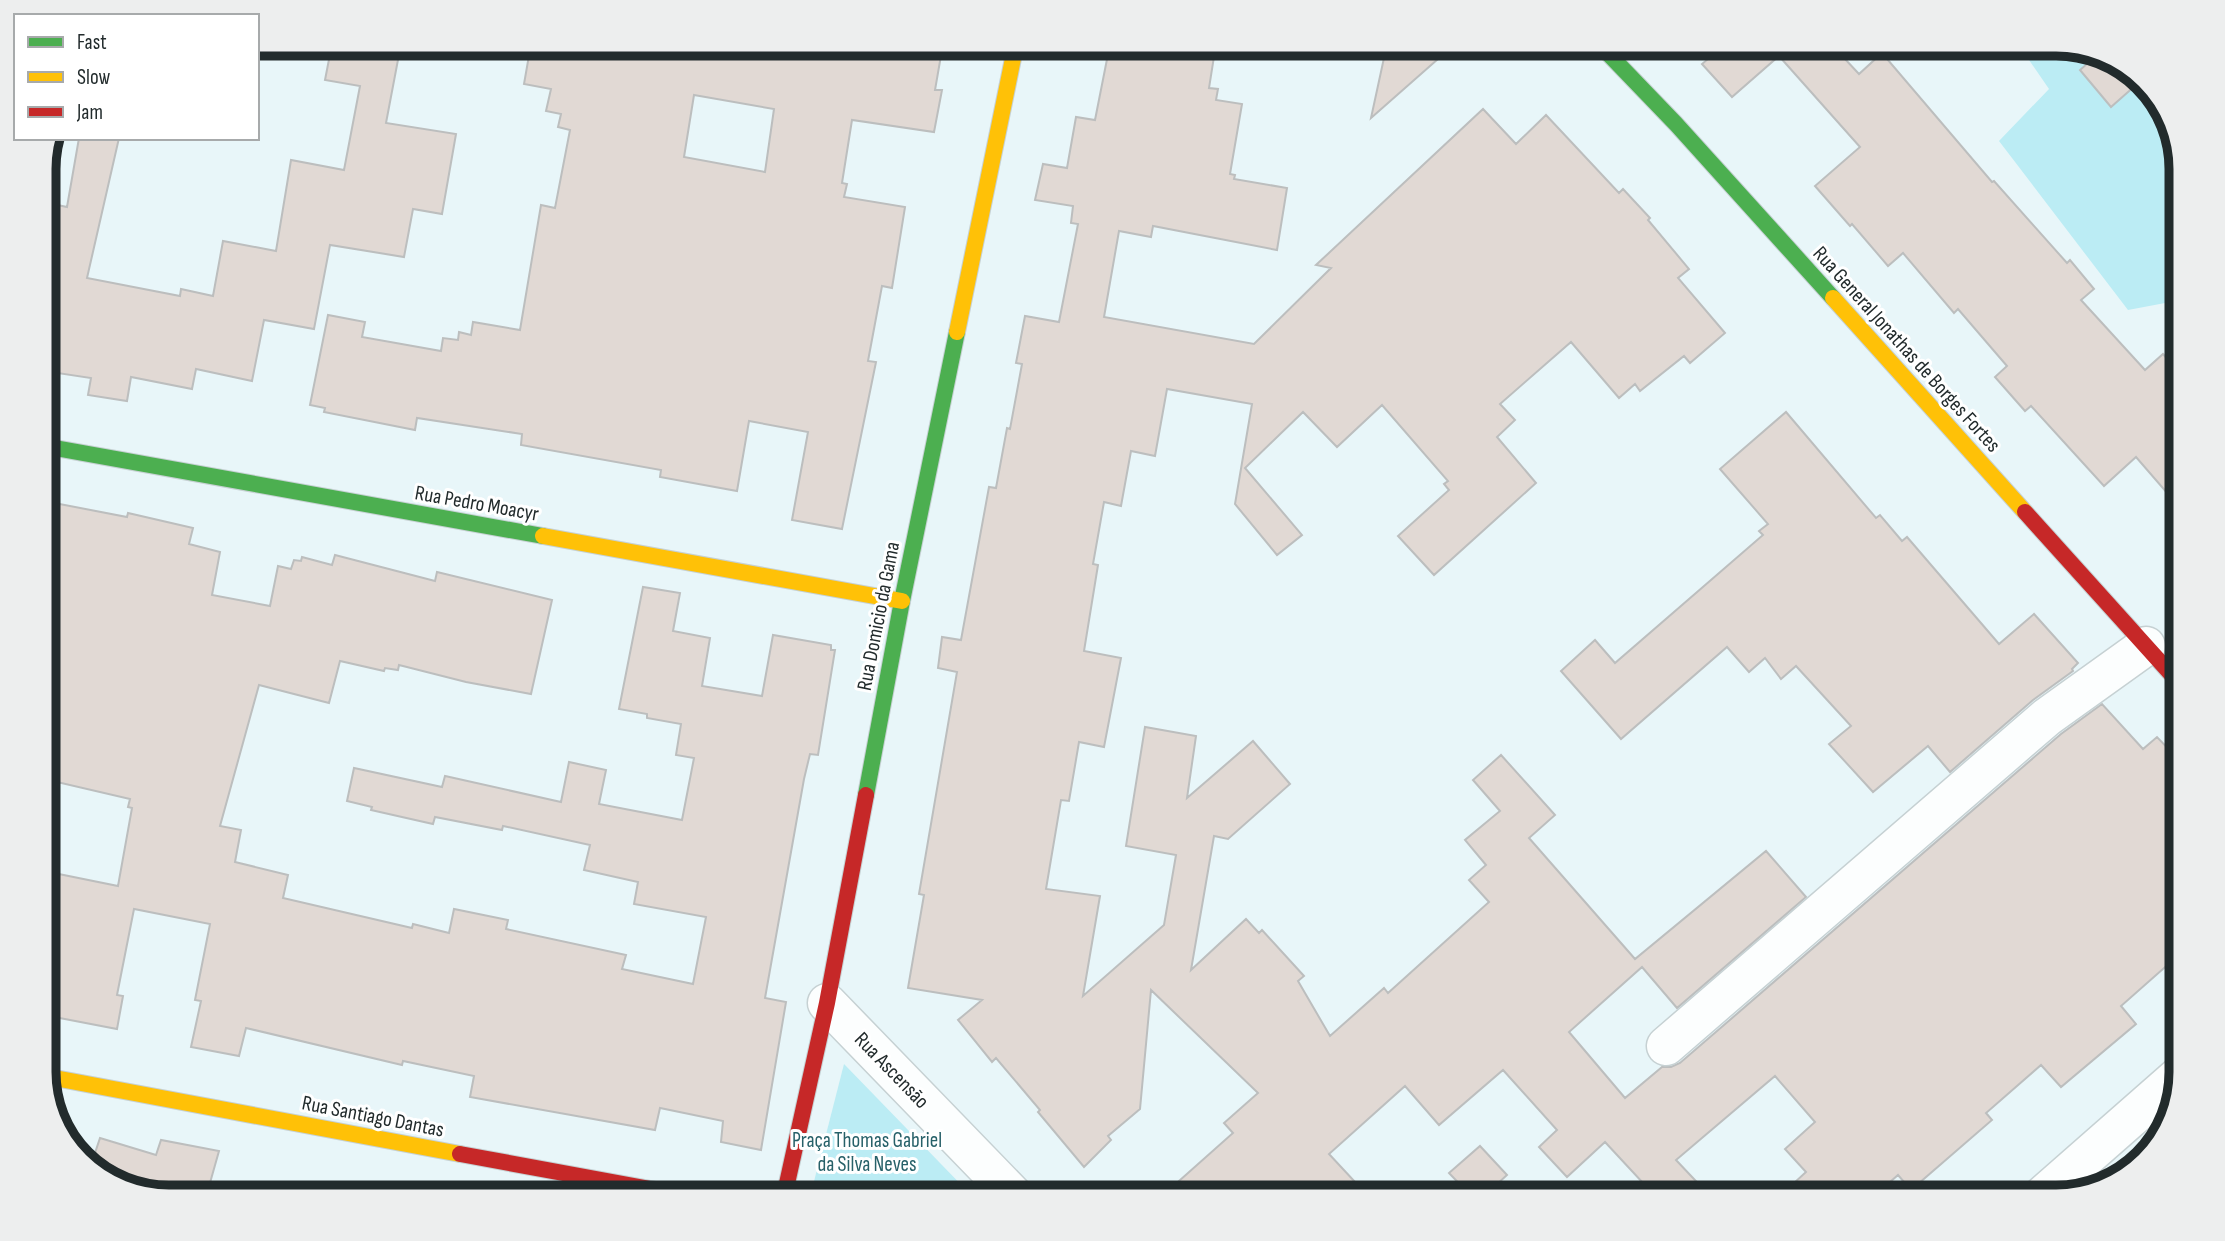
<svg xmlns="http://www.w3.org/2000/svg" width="2225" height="1241" viewBox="0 0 2225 1241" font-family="'Sofia Sans Condensed',sans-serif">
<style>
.green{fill:#bbecf4}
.building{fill:#e1d9d4;stroke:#bcbebe;stroke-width:2;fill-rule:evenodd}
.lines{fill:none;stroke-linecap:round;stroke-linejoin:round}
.street-casing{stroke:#c6d1d3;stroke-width:41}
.fast-casing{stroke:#c6d1d3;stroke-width:18}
.slow-casing{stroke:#c6d1d3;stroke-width:18}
.jam-casing{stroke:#c6d1d3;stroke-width:18}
.street{stroke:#fcfefe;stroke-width:38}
.fast{stroke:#4caf50;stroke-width:16}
.slow{stroke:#ffc107;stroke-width:16}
.jam{stroke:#c62828;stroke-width:16}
.labels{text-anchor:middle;stroke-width:6;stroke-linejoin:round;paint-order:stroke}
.street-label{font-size:21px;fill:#222b2c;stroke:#fff}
.park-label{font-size:21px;fill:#276169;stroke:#fff}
.rim{fill:none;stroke:#222b2c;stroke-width:9}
</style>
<rect width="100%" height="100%" fill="#e8f6f9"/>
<g class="green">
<polygon points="2018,44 2056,44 2118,60 2160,100 2181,161 2181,300 2128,310 1999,141 2049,89"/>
<polygon points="844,1064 973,1197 810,1197"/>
</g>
<g class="building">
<polygon points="332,44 401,44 386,123 456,134 442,214 413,209 404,257 330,245 314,329 264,320 252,381 196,369 192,389 131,377 127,401 88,395 91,378 44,371 44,236 48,203 67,207 79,138 119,138 87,278 180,296 181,289 213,296 223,241 276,251 291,160 344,170 360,86 325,80"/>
<path d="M531,44H943L935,90H942L934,132L852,120L842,183L847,184L844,197L905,207L892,288L882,286L868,361L876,362L842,529L792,520L808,432L749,421L737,491L660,477L661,470L521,445L522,434L417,418L415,430L324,412L325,408L310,405L328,315L365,322L362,337L441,351L443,338L458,340L459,332L471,335L473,322L520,330L541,205L555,208L570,130L558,127L561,114L546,111L551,89L524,84ZM694,95L774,109L765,172L684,157Z"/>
<polygon points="1110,44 1216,44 1209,88 1218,89 1216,100 1242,104 1230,174 1235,175 1234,179 1287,188 1277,250 1153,226 1151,237 1119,231 1104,317 1254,344 1331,268 1316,265 1483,109 1516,144 1546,115 1619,193 1623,189 1650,218 1648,220 1689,269 1678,278 1725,333 1690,363 1684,356 1640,391 1635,384 1619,398 1571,342 1500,404 1515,420 1497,437 1536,483 1434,575 1398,536 1449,490 1444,484 1448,481 1382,405 1337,447 1303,412 1245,468 1302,535 1277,555 1235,504 1252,404 1167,389 1155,456 1131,451 1121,506 1104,502 1093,564 1098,565 1084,651 1121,658 1104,747 1079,742 1069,801 1061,800 1046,889 1100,896 1083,996 1164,925 1176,855 1126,846 1145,727 1196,736 1187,798 1253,741 1290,784 1228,839 1214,836 1191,970 1246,919 1259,933 1262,930 1304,976 1298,981 1330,1036 1384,988 1388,993 1489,902 1469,880 1486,865 1465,840 1500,811 1473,780 1501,755 1555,815 1529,838 1635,959 1766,851 1806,897 1677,1008 1642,967 1569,1032 1625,1098 1662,1067 1671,1067 1680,1063 2061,734 2102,704 2143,749 2157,737 2181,762 2181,953 2121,1006 2136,1024 2061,1087 2041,1065 1986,1113 1992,1120 1911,1190 1898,1175 1873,1197 1779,1197 1806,1172 1785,1149 1815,1122 1775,1076 1676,1160 1711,1197 1656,1197 1605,1142 1567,1177 1539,1147 1557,1130 1503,1070 1439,1125 1405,1086 1329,1154 1369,1197 1161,1197 1233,1133 1224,1123 1258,1093 1151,990 1140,1109 1108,1136 1111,1140 1084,1167 1038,1112 1040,1110 996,1058 992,1062 958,1020 982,1000 908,988 924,895 919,894 957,672 938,668 942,637 961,640 989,487 996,488 1007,428 1010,429 1022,364 1016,363 1025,316 1059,322 1078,224 1071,223 1073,206 1035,200 1043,164 1067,168 1076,117 1095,120"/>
<polygon points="1387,44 1455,44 1371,118"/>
<polygon points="1695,44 1831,44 1859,74 1882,53 1992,182 1994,181 2067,263 2070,260 2094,289 2081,300 2145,370 2163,354 2181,375 2181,509 2136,457 2104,486 2031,406 2025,411 1995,377 2007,366 1958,309 1954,313 1903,253 1888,266 1852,224 1850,226 1815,186 1860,147 1779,56 1732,97 1702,64 1708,59"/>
<polygon points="2097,55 2114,59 2136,85 2111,107 2080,70"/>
<polygon points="1786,412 1876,518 1880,515 1902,541 1907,537 1999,644 2034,614 2078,663 2072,669 2073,671 2033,700 1950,772 1928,746 1873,792 1829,744 1851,726 1796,666 1781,679 1765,658 1749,672 1727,647 1621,739 1561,671 1595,640 1615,663 1763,535 1759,531 1768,524 1720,469"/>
<polygon points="44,501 127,517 128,513 193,528 189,544 220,552 212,595 270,606 278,566 291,569 294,560 301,561 302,557 332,565 335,555 435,581 437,572 552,600 531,694 466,682 399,665 398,670 385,668 384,671 340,661 329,703 259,685 220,826 241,830 235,862 288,875 283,898 412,928 413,924 449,933 454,909 508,920 506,929 626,955 622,969 693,984 706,917 634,904 638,882 584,870 590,845 503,826 502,830 435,817 433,824 371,810 372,807 347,801 354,768 442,787 445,776 561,802 569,762 606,770 599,804 682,820 694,758 676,755 681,724 647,718 647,714 619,709 643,587 680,593 673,631 710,638 702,686 762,696 773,635 831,645 831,650 835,650 818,755 810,754 804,779 765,998 786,1002 761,1150 721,1142 723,1121 660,1108 655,1130 470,1097 474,1076 403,1061 402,1065 246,1028 239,1056 191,1047 201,1001 195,1000 210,924 134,909 117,995 123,996 117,1029 44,1015 44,871 118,886 132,808 128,807 130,799 44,779"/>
<polygon points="100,1138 156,1155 161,1140 219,1151 206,1197 169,1197 107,1181 91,1165"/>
<polygon points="1480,1146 1507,1175 1483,1197 1472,1197 1449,1173"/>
</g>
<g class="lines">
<defs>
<g id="street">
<polyline points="827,1003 1015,1197"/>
<polyline points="1666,1046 2047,717 2146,646"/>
<polyline points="2041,1197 2181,1074"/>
</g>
<g id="fast">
<polyline points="1599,44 1676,124 1833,298"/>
<polyline points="44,446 543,536"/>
<polyline points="866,795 902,601 957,332"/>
</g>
<g id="slow">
<polyline points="1833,298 2025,512"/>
<polyline points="957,332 1016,44"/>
<polyline points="543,536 902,601"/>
<polyline points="44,1076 460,1154"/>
</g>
<g id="jam">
<polyline points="2025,512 2181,685"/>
<polyline points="460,1154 694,1197"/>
<polyline points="784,1197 827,1003 866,795"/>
</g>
</defs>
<use href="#street" class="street-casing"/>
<use href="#fast" class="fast-casing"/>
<use href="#slow" class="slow-casing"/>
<use href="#jam" class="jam-casing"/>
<use href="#street" class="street"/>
<use href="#fast" class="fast"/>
<use href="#slow" class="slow"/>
<use href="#jam" class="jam"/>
</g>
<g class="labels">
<g class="street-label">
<text transform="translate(1907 349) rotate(48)" y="7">Rua General Jonathas de Borges Fortes</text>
<text transform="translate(477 503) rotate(10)" y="7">Rua Pedro Moacyr</text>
<text transform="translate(878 616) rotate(-79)" y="7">Rua Domicio da Gama</text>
<text transform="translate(892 1070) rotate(46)" y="7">Rua Ascensão</text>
<text transform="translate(373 1116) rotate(11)" y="7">Rua Santiago Dantas</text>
</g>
<g class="park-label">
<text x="867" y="1147">Praça Thomas Gabriel<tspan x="867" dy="24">da Silva Neves</tspan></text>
</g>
</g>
<path d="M0 0H2225V1241H0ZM169 56H2056A113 113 0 0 1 2169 169V1072A113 113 0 0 1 2056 1185H169A113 113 0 0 1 56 1072V169A113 113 0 0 1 169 56Z" fill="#edeeee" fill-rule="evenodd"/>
<path class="rim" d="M169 56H2056A113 113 0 0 1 2169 169V1072A113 113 0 0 1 2056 1185H169A113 113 0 0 1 56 1072V169A113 113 0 0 1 169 56Z"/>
<rect x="14" y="14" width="245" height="126" fill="#ffffff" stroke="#a7aaab" stroke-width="2"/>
<rect x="28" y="37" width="35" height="10" fill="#4caf50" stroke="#a7aaab" stroke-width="2"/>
<text x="77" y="49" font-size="21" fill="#222b2c">Fast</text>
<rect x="28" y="72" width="35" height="10" fill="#ffc107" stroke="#a7aaab" stroke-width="2"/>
<text x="77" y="84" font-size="21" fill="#222b2c">Slow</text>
<rect x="28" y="107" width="35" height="10" fill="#c62828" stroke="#a7aaab" stroke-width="2"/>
<text x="77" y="119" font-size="21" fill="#222b2c">Jam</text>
</svg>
